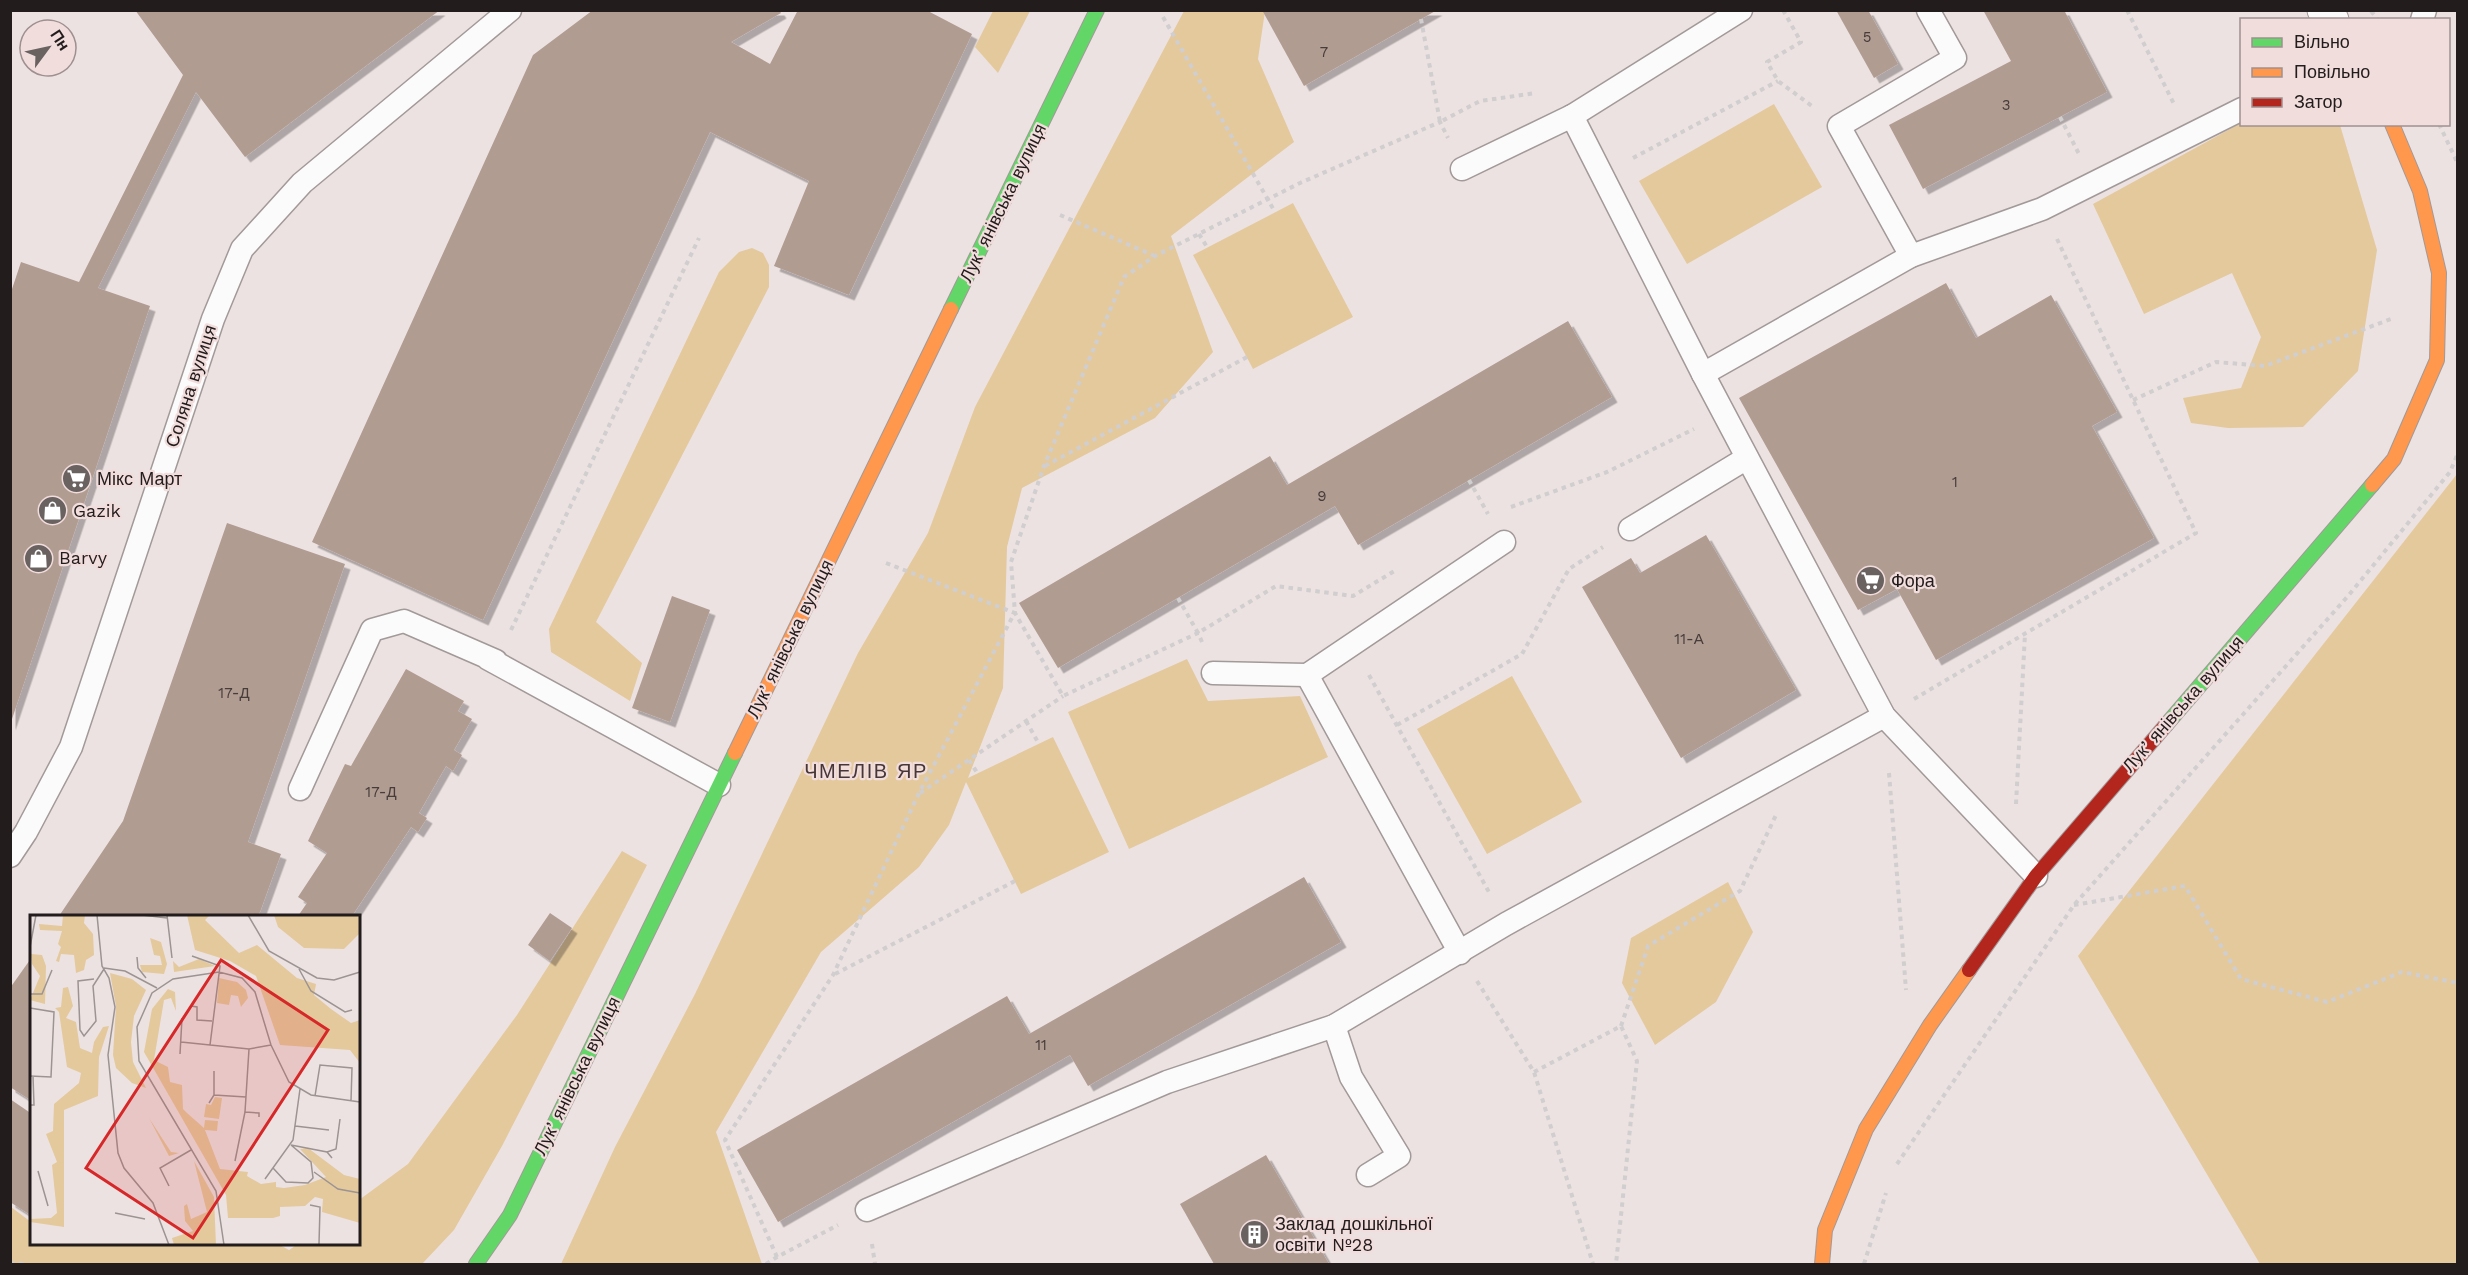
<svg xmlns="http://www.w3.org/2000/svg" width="2468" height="1275" viewBox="0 0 2468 1275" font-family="'Work Sans',sans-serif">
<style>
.green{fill:#e4c99d}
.building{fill:#b19c92;filter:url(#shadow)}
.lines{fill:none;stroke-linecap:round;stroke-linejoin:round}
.lane-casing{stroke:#a29999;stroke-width:25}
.street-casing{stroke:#a29999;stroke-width:35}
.fast-casing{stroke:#a29999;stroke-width:16}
.slow-casing{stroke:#a29999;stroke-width:16}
.jam-casing{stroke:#a29999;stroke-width:16}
.path{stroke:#d0cece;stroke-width:4;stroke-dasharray:4.5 4.5;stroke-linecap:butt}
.lane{stroke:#fcfbfb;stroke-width:22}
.street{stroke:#fcfbfb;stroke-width:33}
.fast{stroke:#63d668;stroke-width:14}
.slow{stroke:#ff974d;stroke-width:14}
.jam{stroke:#b3261e;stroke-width:14}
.labels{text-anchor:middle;stroke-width:4.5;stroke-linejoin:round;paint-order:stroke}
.number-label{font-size:15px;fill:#463c3a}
.street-label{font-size:18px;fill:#231c1c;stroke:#f2dddd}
.poi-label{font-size:18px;fill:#231c1c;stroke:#f2dddd;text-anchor:start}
.neighbourhood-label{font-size:20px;letter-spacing:1.5px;fill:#473636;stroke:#f2dddd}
.inset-road{fill:none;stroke:#9c9393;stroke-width:1.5}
.view{fill:#d62828;fill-opacity:0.15;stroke:#d62828;stroke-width:3}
.inset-edge{fill:none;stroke:#231c1c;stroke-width:3}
</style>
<defs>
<filter id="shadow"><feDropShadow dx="5.5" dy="5.5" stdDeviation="0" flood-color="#0004"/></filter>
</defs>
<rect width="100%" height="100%" fill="#ede2e2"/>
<g class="green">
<polygon points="993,11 1030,11 998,73 975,47"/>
<polygon points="1184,11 1265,11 1258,59 1294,142 1171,236 1213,352 1155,418 1022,488 1007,547 1003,688 968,778 1053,737 1109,852 1021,894 966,782 949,825 919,867 821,952 716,1132 762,1264 561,1264 615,1147 695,994 858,653 928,533 975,407"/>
<polygon points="1774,104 1822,187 1687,264 1639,181"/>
<polygon points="2241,123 2340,125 2377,250 2358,371 2303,427 2228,428 2191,423 2183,398 2241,388 2261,337 2232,273 2144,314 2093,204"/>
<polygon points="1293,203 1353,317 1253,369 1193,255"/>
<polygon points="752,248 763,253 769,265 769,287 596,622 642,663 630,701 551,652 549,629 719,272 739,252"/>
<polygon points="2457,474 2457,1264 2260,1264 2078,956"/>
<polygon points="1187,659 1208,701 1300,696 1328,757 1129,849 1068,712"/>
<polygon points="1512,676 1582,802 1487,854 1417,729"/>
<polygon points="622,851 647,865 502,1146 454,1230 422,1264 11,1264 11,1207 31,1222 32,1244 278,1244 289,1250 298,1244 358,1244 359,1200 408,1164 517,1015"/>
<polygon points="1728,882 1753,932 1716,1002 1655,1045 1622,983 1631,938"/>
</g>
<g class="building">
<polygon points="135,10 440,10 245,157 196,92 98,288 150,306 10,725 10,295 21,262 79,282 183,75"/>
<polygon points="593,10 779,10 781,13 731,42 770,64 798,10 926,10 972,34 849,295 774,266 809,181 710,132 483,620 312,542 533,55"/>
<polygon points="1262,10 1437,10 1304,86"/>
<polygon points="1836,10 1868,10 1898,64 1874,78"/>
<polygon points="1983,10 2064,10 2107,92 1923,189 1889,125 2011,61"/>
<polygon points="1946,283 1976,338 2051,295 2117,412 2092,426 2154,538 1936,660 1897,589 1858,610 1739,398"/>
<polygon points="1568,321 1612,397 1358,545 1335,506 1058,668 1019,603 1270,456 1287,485"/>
<polygon points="227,523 345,564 248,842 281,854 260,912 257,916 59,916 123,821"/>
<polygon points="1706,535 1796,690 1681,758 1582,587 1631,558 1640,573"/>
<polygon points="672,596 710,610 670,722 632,708"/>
<polygon points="406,669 464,701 458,711 472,719 454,750 462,755 453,771 446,766 419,813 427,818 418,832 411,827 352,916 298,916 307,903 298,897 327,853 308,841 345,764 351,766"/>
<polygon points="1304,877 1341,942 1088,1086 1070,1055 778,1222 737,1150 1007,996 1029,1034"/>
<polygon points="550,913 572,928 550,961 528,945"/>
<polygon points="32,957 32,1101 10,1087 10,988"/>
<polygon points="10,1099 32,1114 32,1216 10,1202"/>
<polygon points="1266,1155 1329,1264 1214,1264 1180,1204"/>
</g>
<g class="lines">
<defs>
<g id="lane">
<polyline points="2422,20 2425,10"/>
<polyline points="1572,116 1703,374 1884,716 2036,876"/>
<polyline points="1462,169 1572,116 1741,10"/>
<polyline points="1911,256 1839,126 1955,58 1928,10"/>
<polyline points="1703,374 1911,256 2042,209 2242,109"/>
<polyline points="1630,529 1747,458"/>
<polyline points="1213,673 1307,675 1504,542"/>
<polyline points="1307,675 1460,953"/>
<polyline points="300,789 372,630 404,621 496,661 487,658 719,785"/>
<polyline points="10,856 26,832 71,747 213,319 242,249 302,183 510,10"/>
<polyline points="1334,1026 1351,1077 1399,1156 1368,1175"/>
<polyline points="867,1210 1167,1082 1334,1026 1506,924 1884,716"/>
</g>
<polyline id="street" points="2324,10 2332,20"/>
<g id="fast">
<polyline points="951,309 1097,10"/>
<polyline points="2166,725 2372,485"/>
<polyline points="476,1264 510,1215 735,753"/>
</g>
<g id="slow">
<polyline points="2372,485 2394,459 2437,360 2439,273 2420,191 2392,124"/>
<polyline points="735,753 951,309"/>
<polyline points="1822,1264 1825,1230 1866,1129 1930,1025 1969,970"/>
</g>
<polyline id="jam" points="1969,970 2036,876 2166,725"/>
</defs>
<use href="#lane" class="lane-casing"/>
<use href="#street" class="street-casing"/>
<use href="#fast" class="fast-casing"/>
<use href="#slow" class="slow-casing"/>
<use href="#jam" class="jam-casing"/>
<g class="path">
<polyline points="1783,10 1801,42 1767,62 1778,81 1812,106"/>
<polyline points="2127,10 2174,104"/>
<polyline points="2371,11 2378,20"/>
<polyline points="1163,17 1275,212"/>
<polyline points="1421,19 1440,122 1480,101 1536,93"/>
<polyline points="2060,117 2079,154"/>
<polyline points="2439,124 2458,164"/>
<polyline points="1633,158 1778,81"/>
<polyline points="1060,215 1155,256"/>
<polyline points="1199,234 1207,247"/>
<polyline points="2133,400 2216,362 2265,366 2391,319"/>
<polyline points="1045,466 1247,357"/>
<polyline points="1469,480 1488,514"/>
<polyline points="1511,507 1607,472 1694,429"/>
<polyline points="886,563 1015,613"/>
<polyline points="1178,598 1198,633 1276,586 1353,596 1396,570"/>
<polyline points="511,630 699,238"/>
<polyline points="1202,642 1198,633 1063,696 1015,613 1011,562 1044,466 1124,277 1155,256 1300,183 1440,122 1448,138"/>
<polyline points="1369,675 1490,894"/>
<polyline points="1914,699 2196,533 2057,239"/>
<polyline points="1026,721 1039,744"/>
<polyline points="1397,725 1522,654 1569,569 1603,547"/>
<polyline points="969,760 978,774"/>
<polyline points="1889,773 1906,990"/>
<polyline points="920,793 1063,696"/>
<polyline points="2016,804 2025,634"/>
<polyline points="2074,905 2185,886 2241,979 2327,1002 2402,972 2458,983"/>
<polyline points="835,974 1015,881"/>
<polyline points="1477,981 1534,1072 1593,1264"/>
<polyline points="1621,1026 1648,946 1740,891 1776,815"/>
<polyline points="1534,1072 1621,1026 1637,1061 1616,1264"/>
<polyline points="1897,1164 2074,905 2348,596 2450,472 2458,453"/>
<polyline points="872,1244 875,1264"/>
<polyline points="777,1257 725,1140 833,975 919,793 1014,614"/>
<polyline points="10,1263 25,1264"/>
<polyline points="766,1264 777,1257 838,1225"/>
<polyline points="1864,1264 1886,1193"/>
</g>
<use href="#lane" class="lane"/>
<use href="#street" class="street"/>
<use href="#fast" class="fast"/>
<use href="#slow" class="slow"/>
<use href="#jam" class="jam"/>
</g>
<defs>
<symbol id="supermarket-disc" viewBox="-11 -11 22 22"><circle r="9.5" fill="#6a6161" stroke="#f2dddd"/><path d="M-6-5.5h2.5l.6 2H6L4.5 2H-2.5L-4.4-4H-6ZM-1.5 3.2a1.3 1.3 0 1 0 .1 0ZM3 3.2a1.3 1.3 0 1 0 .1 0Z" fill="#fff"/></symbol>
<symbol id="shop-disc" viewBox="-11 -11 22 22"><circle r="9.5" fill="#6a6161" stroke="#f2dddd"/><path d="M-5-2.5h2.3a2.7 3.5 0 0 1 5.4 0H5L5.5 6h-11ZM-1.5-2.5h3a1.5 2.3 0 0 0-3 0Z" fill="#fff"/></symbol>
<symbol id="building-disc" viewBox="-11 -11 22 22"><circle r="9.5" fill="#6a6161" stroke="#f2dddd"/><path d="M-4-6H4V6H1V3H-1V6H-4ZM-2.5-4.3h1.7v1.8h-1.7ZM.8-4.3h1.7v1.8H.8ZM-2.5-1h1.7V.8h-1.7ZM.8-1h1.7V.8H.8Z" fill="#fff"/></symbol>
</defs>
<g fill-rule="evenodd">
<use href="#supermarket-disc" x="60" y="462" width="33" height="33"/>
<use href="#shop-disc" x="36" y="494" width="33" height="33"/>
<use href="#shop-disc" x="22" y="542" width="33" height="33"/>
<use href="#supermarket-disc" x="1854" y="564" width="33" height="33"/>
<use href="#building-disc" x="1238" y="1218" width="33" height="33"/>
</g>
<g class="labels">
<g class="number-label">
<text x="1867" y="42">5</text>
<text x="1324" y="57">7</text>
<text x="2006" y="110">3</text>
<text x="1955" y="487">1</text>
<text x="1322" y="501">9</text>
<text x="1689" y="644">11-А</text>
<text x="234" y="698">17-Д</text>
<text x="381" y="797">17-Д</text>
<text x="1041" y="1050">11</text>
</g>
<g class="street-label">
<text transform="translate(1003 203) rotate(-64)" y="6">Лукʼянівська вулиця</text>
<text transform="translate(191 386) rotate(-72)" y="6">Соляна вулиця</text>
<text transform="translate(790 639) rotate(-64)" y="6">Лукʼянівська вулиця</text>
<text transform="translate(2183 704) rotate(-49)" y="6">Лукʼянівська вулиця</text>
<text transform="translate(577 1076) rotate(-64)" y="6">Лукʼянівська вулиця</text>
</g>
<g class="poi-label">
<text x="97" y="485">Мікс Март</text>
<text x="73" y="517">Gazik</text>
<text x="59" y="564">Barvy</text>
<text x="1891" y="587">Фора</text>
<text x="1275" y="1230">Заклад дошкільної<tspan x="1275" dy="21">освіти №28</tspan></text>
</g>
<g class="neighbourhood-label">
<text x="866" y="778">ЧМЕЛІВ ЯР</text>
</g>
</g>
<g transform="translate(30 915)">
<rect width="330" height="330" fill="#ede2e2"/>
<path d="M33,0H55L54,8L63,19L64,40L56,45L54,55L46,58L44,40L31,39L29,47L26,46L31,32L28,29L32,16L10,15L9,9L32,11ZM157,0H180L175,5L209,38L227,30L267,63L286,69L284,80L301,94L321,108L330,105V148L320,135L250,130L226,61L200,46L165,35ZM244,0H330V18L314,34L274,33L248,12ZM120,23L131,27L137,49L134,59L112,57L110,50H132L130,41L124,40ZM1,39L12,40L16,51L15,89L0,85L10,61L2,49ZM169,44L185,51L144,57L143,46L149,52ZM80,58L102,64L116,75L104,101L101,127L103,147L116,173L102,168L86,153L83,140L86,91ZM189,63L207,67L216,75L218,83L211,92L208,81L201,80L199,90L187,88ZM38,72L43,91L36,103L46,107L50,133L62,138L64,127L73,112L79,111L69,142L68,181L34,195V312L0,307V304L21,303L27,298L22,250L27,247L16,219L23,216L24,189L49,168L51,158L37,152L29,97L25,93L31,92L33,73ZM138,74L145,77L146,96L141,83L134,85L124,145L138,152L140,167L152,170L153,194L157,198L174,213L175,205L188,206L187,216L175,215L190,254L218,257L217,261L231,269L246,267V272L254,273L275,270L296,262L270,234L278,233L314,260L330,264V308L292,297L293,284L285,282L275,291L250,292V301L243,303H198L196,280L114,137L122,94ZM185,182L192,183L189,204L174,202L176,189L181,190ZM119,203L141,237L149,238L139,241ZM164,246L184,282L186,330H144L142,323L163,316L155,306L154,291L157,289L161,304L177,297Z" fill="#e4c99d"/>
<path class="inset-road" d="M67,0L72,51L79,63L85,92L78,140L88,238L94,253L123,288L139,330M112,0L137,3M137,0L142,43M218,0L239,36L287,63L304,65L330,57M0,32L6,0M162,41L190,51L180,130M107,42L108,53L116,63M74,53L95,56L127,73M269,54L281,76L315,97L322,95M64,64L48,66L50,115L54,121L66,106L63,71L74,54M0,79H12L22,55M161,91L167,92V105L182,106M0,93L24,97L21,162L0,161M151,127L219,134L241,130M150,139L152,103M184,180L216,182M285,181L290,150L322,153L321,186M179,188L184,180V156M0,190H4L3,161M215,197L229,198V202M265,211L299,215M261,230L297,237L302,243M297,237L306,234L310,204M205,246L215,197L219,134M243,253L256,267L278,268L283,263L281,247L261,230M8,256L18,291M284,257L308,274L330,278M235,264L263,225L270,174M139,271L130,253L161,235M280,290L290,292L289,329M85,298L115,304M194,330L186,276L109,146L107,112L122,78L143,64L189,57L212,63L225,77L241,130L259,167L281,180L330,187M267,330H301"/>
<path class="view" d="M191,45L298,115L163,323L56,253Z"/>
<rect width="330" height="330" class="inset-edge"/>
</g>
<rect width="2468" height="1275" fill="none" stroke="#231c1c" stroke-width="24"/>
<rect x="2240" y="18" width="210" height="108" fill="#f2dddd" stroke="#9f9090" stroke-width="1.5"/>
<rect x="2252" y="38" width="30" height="9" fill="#63d668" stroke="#9f9090" stroke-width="1.5"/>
<text x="2294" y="48" font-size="18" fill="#231c1c">Вільно</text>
<rect x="2252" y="68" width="30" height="9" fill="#ff974d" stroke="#9f9090" stroke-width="1.5"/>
<text x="2294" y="78" font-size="18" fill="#231c1c">Повільно</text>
<rect x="2252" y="98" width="30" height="9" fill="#b3261e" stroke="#9f9090" stroke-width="1.5"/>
<text x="2294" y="108" font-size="18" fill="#231c1c">Затор</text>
<g transform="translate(48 48) rotate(57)"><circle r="28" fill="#f2dddd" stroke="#9f9090" stroke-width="1.5"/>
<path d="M0-4.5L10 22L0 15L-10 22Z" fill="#6a6161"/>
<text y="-9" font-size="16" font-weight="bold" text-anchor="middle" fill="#231c1c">Пн</text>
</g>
</svg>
